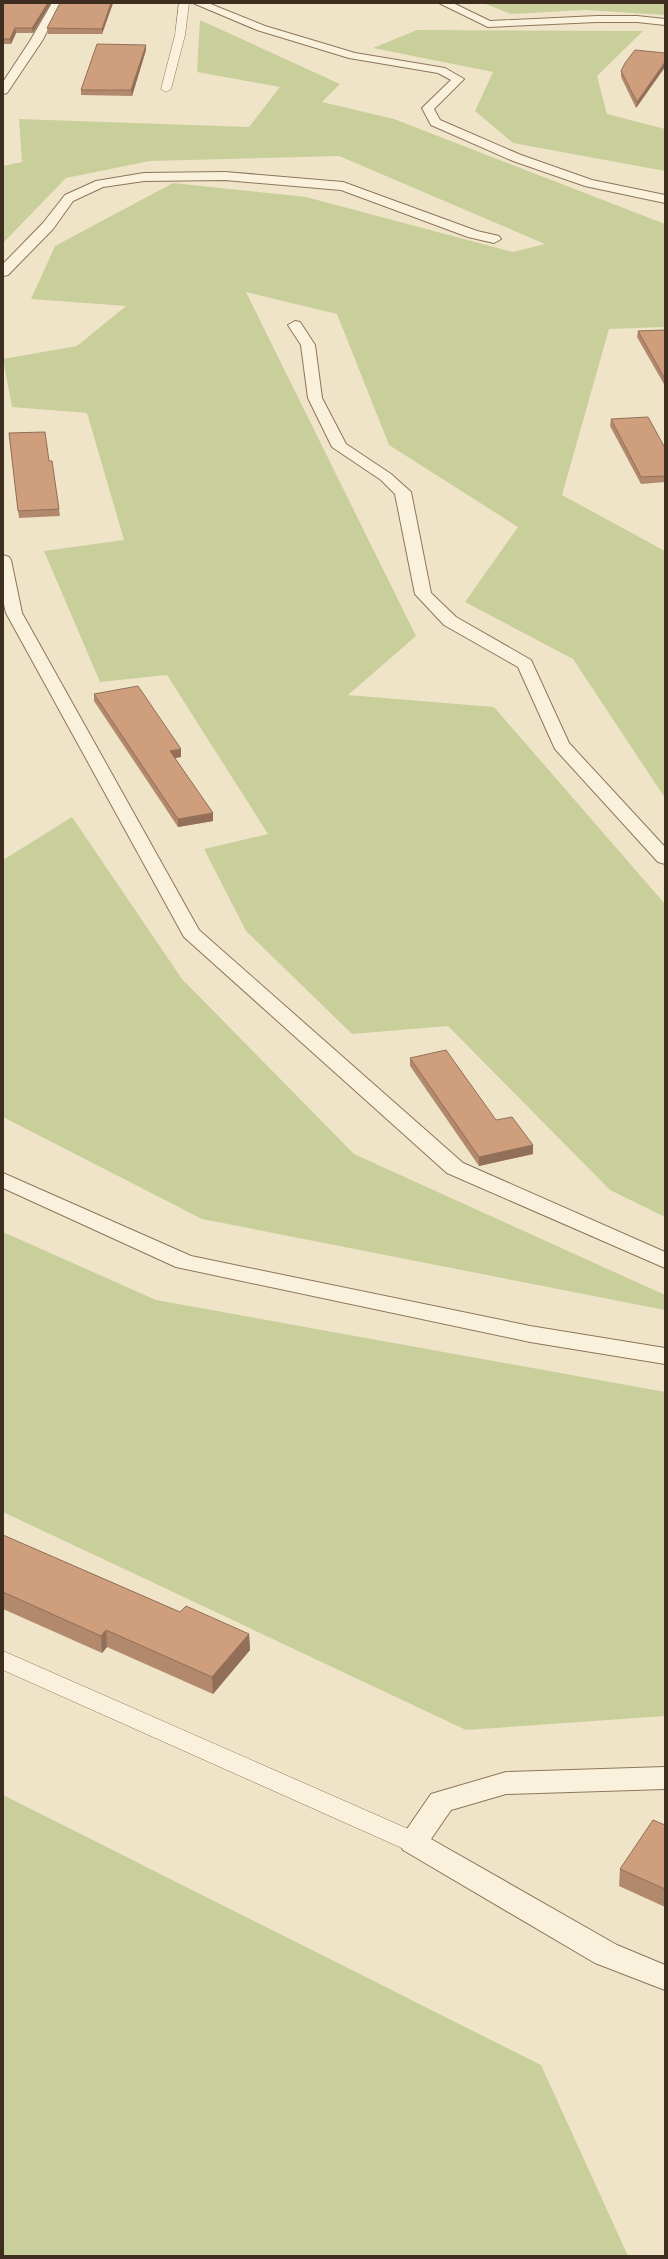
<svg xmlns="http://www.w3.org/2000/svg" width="668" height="2259" viewBox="0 0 668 2259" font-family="'Source Serif 4',serif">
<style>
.green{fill:#c9cf9b}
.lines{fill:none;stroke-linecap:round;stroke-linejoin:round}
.service-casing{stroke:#8d765c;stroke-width:1}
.minor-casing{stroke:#8d765c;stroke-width:2}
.service{fill:#faf1dc;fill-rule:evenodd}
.minor{fill:#faf1dc;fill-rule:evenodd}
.wall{fill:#b2896c}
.shaded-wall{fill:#916f58}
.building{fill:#cf9f7d;stroke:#916f58}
</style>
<rect width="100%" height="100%" fill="#f0e4c8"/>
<g class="green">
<polygon points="483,3 665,3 665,15 586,10 511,14"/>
<polygon points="200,20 340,84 322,102 394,119 665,224 665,327 609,329 562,495 665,551 665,798 573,659 465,602 518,527 389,445 337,314 246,292 416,636 348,695 494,707 665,904 665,1217 610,1190 448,1026 352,1034 246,931 204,849 268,834 167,675 100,682 44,551 124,540 87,413 12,407 3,359 77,346 126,306 31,299 55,246 173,183 306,197 513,252 545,244 339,156 150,161 66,178 3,243 3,166 22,162 19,119 249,127 280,87 197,72"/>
<polygon points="417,30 643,31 597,76 607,114 665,129 665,171 513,143 475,111 493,72 373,48"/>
<polygon points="72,817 182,979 354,1154 665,1295 665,1310 202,1219 3,1117 3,860"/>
<polygon points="3,1232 156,1300 665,1392 665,1716 466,1730 3,1512"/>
<polygon points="3,1795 541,2065 628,2256 3,2256"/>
</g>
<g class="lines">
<defs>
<g id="service">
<polygon points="179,3 189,3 185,35 171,89 166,92 161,89 175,35"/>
<polygon points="3,1651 422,1835 426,1842 422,1849 413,1852 404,1849 3,1670"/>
</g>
<g id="minor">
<polygon points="52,3 62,3 42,41 7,93 3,94 3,82 30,41"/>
<polygon points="193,3 208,3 265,26 355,53 445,68 464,79 434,109 440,120 521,155 592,180 665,195 665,203 585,186 513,161 431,125 422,108 451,80 438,73 349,58 257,30"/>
<polygon points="439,3 453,3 490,21 597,16 637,16 665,19 665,25 637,22 597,22 488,27"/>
<polygon points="225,172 343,182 477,231 499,236 501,239 494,243 468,237 341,190 225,180 144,181 103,187 73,201 53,229 8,275 3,276 3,264 43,223 65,195 96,181 144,173"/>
<polygon points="295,321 300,322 315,345 322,398 346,444 391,474 411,492 431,593 456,617 531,660 569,743 665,847 665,864 658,862 555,749 518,667 444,625 415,594 395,494 381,480 332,447 308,398 301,345 288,325"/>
<polygon points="3,555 9,557 11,560 22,613 199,930 463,1163 665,1252 665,1268 447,1173 184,937 6,613 3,600"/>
<polygon points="3,1173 191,1256 530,1326 665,1348 665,1364 530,1342 176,1267 3,1188"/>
<polygon points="665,1767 665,1789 506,1794 451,1810 431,1839 617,1945 665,1965 665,1990 595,1963 403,1850 398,1842 431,1794 506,1772"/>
</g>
</defs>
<use href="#service" class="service-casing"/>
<use href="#minor" class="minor-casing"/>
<use href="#service" class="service"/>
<use href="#minor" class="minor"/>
</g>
<g class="wall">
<polygon points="3,3 51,3 33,33 16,33 11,44 3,44"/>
<polygon points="113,3 102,34 48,34 47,28"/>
<polygon points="146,50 132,96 81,95 81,90"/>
<polygon points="665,53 665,67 636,108 621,77 621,71"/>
<polygon points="665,330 665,386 637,337 638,331"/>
<polygon points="611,419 665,448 665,482 641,484 610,426"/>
<polygon points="9,433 59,509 60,516 19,518"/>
<polygon points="94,694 181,757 175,758 213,813 213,821 178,827 94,701"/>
<polygon points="410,1058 496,1120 533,1145 533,1154 479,1166 410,1066"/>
<polygon points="3,1535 180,1612 249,1634 250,1650 213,1694 107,1647 102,1653 3,1609"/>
<polygon points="665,1825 665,1907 619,1886 620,1869"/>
</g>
<g class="shaded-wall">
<polygon points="48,3 51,3 33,33 32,28"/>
<polygon points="111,3 113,3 102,34 102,29"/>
<polygon points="15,28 16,33 11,44 10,39"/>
<polygon points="146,45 146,50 132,96 131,90"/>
<polygon points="665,62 665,67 636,108 637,102"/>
<polygon points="181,749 181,757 170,759 170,751"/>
<polygon points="213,813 213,821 178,827 178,819"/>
<polygon points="533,1145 533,1154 479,1166 479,1157"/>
<polygon points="106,1630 107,1647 102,1653 101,1636"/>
<polygon points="249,1634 250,1650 213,1694 212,1677"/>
</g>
<g class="building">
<polygon points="3,3 48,3 32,28 15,28 10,39 3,39"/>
<polygon points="60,3 111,3 102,29 47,28"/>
<polygon points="97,44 146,45 131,90 81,90"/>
<polygon points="635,50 665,53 665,62 637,102 621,71 625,63"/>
<polygon points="665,330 665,379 638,331"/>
<polygon points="648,417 665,448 665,476 641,477 611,419"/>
<polygon points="45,432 49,461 52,461 59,509 18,511 9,433"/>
<polygon points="138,686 181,749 170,751 213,813 178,819 94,694"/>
<polygon points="446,1050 496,1120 512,1117 533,1145 479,1157 410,1058"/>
<polygon points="3,1535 180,1612 186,1606 249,1634 212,1677 106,1630 101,1636 3,1592"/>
<polygon points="653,1820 665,1825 665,1889 620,1869"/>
</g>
<rect width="668" height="2259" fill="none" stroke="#3d2e20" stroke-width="8"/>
</svg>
